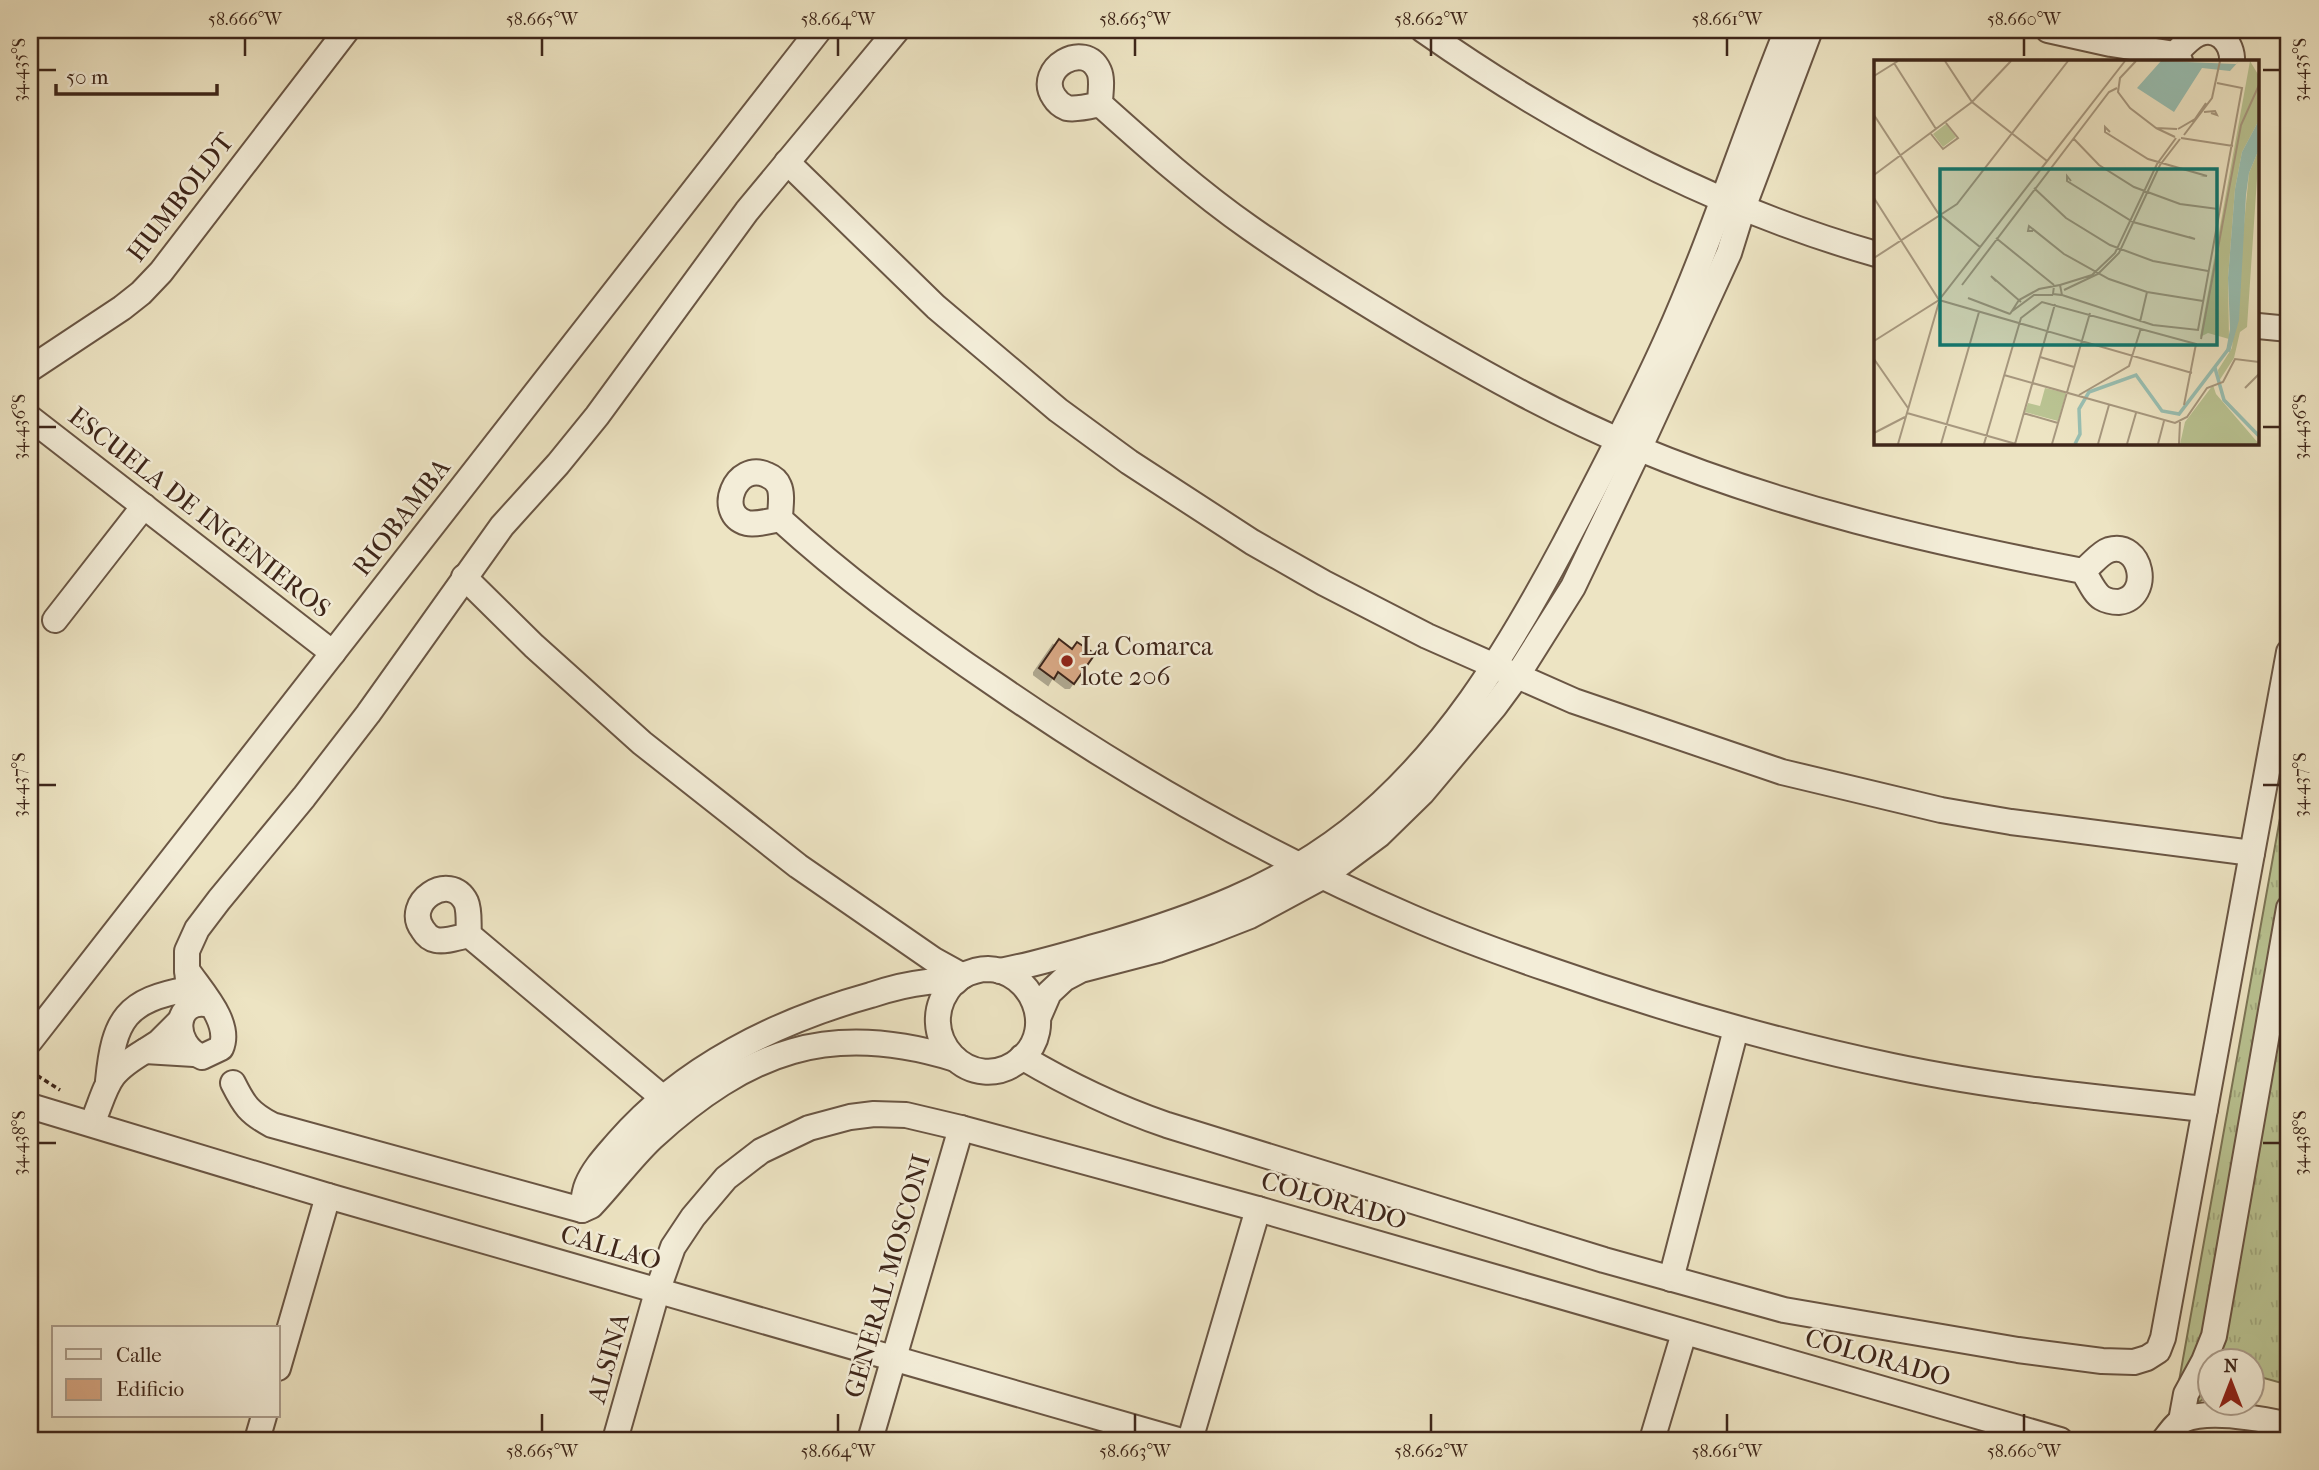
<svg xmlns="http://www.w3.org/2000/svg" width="2319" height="1470" viewBox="0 0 2319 1470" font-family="'IM FELL French Canon',serif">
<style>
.grass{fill:url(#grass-tufts);stroke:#7c7556;stroke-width:2}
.building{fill:#d8a885;stroke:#3e261a;stroke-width:2;filter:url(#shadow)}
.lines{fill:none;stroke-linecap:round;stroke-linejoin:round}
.minor-casing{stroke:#6a5644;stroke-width:28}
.path{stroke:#3e261a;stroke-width:3.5;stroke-dasharray:5 3.5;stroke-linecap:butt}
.minor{stroke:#f3edd8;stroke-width:24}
.ticks{fill:none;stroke:#3e261a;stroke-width:2.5}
.poi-dot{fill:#8f2418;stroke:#f3edd8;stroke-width:2.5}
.labels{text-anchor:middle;stroke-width:5;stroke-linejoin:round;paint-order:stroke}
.street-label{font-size:26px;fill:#3e261a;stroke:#f3edd8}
.poi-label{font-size:26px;fill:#3e261a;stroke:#f3edd8;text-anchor:start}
.inset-river{fill:none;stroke:#99bfb2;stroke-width:3.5}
.inset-road{fill:none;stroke:#a7987f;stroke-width:2}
.view{fill:#0f766e;fill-opacity:0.15;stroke:#0f766e;stroke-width:3.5}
.inset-edge{fill:none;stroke:#3e261a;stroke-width:3.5}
.neatline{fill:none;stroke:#3e261a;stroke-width:2.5}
.ticks-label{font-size:18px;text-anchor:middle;fill:#3e261a}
</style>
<defs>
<pattern id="grass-tufts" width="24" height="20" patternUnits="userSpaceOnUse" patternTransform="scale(1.75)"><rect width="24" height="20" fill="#bac493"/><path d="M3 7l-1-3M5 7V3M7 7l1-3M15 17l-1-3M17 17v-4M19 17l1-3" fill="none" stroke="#a1a87e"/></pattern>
<filter id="shadow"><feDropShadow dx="-6" dy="6" stdDeviation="0" flood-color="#0004"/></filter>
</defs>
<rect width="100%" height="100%" fill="#ede4c3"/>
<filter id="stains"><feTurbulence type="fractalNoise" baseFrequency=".00286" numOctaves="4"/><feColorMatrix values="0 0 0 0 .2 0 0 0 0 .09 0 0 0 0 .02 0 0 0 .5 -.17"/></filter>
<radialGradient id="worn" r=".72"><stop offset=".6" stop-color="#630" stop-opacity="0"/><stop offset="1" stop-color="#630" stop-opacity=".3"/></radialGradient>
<polygon class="grass" points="2289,768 2289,1385 2253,1375 2252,1362 2210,1362 2210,1395 2192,1406 2174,1409"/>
<polygon class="building" points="1059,639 1072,649 1077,642 1095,654 1074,684 1058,672 1054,679 1039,668"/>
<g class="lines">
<defs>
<g id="minor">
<path d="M1423,30C1560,126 1714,208 1876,254"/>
<polyline points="2048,30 2111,44 2175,54 2180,61"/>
<path d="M2175,54C2182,47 2189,38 2198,34C2217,25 2233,43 2232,61"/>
<path d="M1100,104C1091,106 1077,110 1067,108C1062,106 1057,102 1054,97C1035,69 1085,39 1099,71C1103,80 1100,94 1100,104C1148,147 1197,191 1250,228C1304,266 1361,301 1418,335C1488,376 1560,416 1635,447C1779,507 1931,542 2083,571C2089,580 2094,593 2102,598C2107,601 2113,602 2119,602C2153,597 2142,540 2109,550C2100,553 2091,565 2083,571"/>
<polyline points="787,162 936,307 1058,410 1129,462 1252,542 1324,583 1427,636 1574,701 1782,772 1941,810 2011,822 2252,853"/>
<polyline points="2258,326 2289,329"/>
<polyline points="30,369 122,308 141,293 161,272 347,30"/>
<polyline points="30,418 333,653"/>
<path d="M780,519C770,521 757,525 747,523C714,514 736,460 767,475C772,477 777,481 779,486C783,495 780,509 780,519C848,581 923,636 999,687C1128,776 1267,855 1411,917C1457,937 1504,954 1551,970C1663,1009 1777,1042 1892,1066C1996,1088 2100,1098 2205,1109"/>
<polyline points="464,577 534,646 642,743 798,866 934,960 963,976"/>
<polyline points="55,620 144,506"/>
<path d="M469,935C459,937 446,942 436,940C431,939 426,935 423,930C402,903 450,870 466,902C470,911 468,925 469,935L675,1108"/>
<polyline points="187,970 187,951 197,929 219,900 304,797 368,714 502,526 558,464 597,416 747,211 897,30"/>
<path d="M1000,971C1037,964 1072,953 1108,943C1195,917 1276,888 1349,831C1445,755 1507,652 1564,545C1599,478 1635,410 1666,341C1712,239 1745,133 1787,30"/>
<path d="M187,1008L189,989L187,970C201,991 232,1023 221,1048L202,1057C171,1045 173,996 210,1005"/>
<polyline points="1039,1016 1049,993 1064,979 1081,970 1158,950 1209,932 1250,916 1324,876 1379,835 1422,793 1495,706 1517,676 1573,587 1639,449 1729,253 1743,208 1810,30"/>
<polyline points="180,1021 159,1042 145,1051 194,1054"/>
<polyline points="30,1041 819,30"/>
<path d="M1022,1057C1069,1085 1115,1107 1167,1125L1604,1260L1784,1310L2018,1350L2102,1361L2134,1362L2147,1358L2158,1351L2163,1338L2289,652"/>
<path d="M108,1081C114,1019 126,1000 189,989"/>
<path d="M233,1083C244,1105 249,1113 272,1125L582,1210L591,1206C612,1184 630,1159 652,1138C747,1051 830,1020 955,1059"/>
<polyline points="30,1106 328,1196 1178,1440"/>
<path d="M92,1124C109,1082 105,1075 145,1051"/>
<path d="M582,1210C583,1202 584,1192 587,1185C594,1168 607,1155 618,1142C683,1067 777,1021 871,995C889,989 908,984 927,982C935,981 947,985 954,983C957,981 959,978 962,976C970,972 979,969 988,969C1032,970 1056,1028 1022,1058C973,1101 908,1034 953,983"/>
<polyline points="1671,1279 1736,1029"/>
<polyline points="278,1368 328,1196"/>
<polyline points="2181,1421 2186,1394 2204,1361 2214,1336 2289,908"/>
<polyline points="257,1440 264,1416"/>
<polyline points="615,1440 657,1292 673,1247 693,1217 726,1178 761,1151 809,1128 850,1117 874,1114 906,1115 961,1128 1258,1209 2060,1440"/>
<polyline points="870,1440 961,1128"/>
<polyline points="1190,1440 1258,1209"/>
<polyline points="1652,1440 1684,1333"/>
<path d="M2164,1440C2169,1434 2176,1423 2183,1420C2209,1409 2262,1419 2289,1425"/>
</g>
</defs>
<use href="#minor" class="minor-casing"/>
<g class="path">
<polyline points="30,1071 60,1090"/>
<polyline points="630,1258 646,1252"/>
</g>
<use href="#minor" class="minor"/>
</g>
<path class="ticks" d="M245,38V56M542,38V56M838,38V56M1135,38V56M1431,38V56M1727,38V56M2024,38V56M38,70H56M2263,70H2280M38,427H56M2263,427H2280M38,785H56M2263,785H2280M38,1143H56M2263,1143H2280M542,1414V1432M838,1414V1432M1135,1414V1432M1431,1414V1432M1727,1414V1432M2024,1414V1432"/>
<circle class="poi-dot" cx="1067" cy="661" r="7"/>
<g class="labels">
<g class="street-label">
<text transform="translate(180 197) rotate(-52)" y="9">HUMBOLDT</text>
<text transform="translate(200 512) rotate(38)" y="9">ESCUELA DE INGENIEROS</text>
<text transform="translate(401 517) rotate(-52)" y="9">RIOBAMBA</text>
<text transform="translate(1334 1200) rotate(16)" y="9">COLORADO</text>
<text transform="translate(611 1247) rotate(16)" y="9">CALLAO</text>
<text transform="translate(887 1276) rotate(-74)" y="9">GENERAL MOSCONI</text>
<text transform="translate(1878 1357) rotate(16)" y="9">COLORADO</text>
<text transform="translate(608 1358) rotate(-74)" y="9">ALSINA</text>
</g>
<g class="poi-label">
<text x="1081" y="655">La Comarca<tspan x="1081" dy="30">lote 206</tspan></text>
</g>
</g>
<g transform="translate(1874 60)">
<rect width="385" height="385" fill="#ede4c3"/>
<path d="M376,1L385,16V60L368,92L361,129L354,218L355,279L334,273L326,277ZM385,89L373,267L366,272L360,298L345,321L344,310L358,288L375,113Z" fill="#bac493"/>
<path d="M339,325L342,334L385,384H306L311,362Z" fill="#bac493"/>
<path d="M72,64L82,77L69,87L59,74ZM171,328L192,333L184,361L151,352L154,343L166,346Z" fill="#bac493"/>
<path d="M287,1L362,4L365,1L356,11L328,8L300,52L263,28ZM385,60V89L375,113L372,135L365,260L356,292L352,291L356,269L354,218L361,129L368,92Z" fill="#99bfb2"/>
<path class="inset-river" d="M341,308L350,340L385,376M201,384L206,374L205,349L215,332L262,315L288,351L305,354L356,287"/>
<path class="inset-road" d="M71,1L98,42L173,101M262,1L246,18L244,32L256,48L282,68M20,3L62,69M0,16L24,1M330,52L341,51L343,55L337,53M0,55L64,153L106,187M304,69L321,59L332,43M236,72L231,67V72L274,99L333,116L326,115M57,74L69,89L84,78L72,63M310,75L338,38L346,1M301,77L282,68L303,69M199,78L225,105L260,127L306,144L344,149M307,78L359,86M0,115L98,42L137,1M197,121L193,116V121L259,162L321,179L315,177M160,128L192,158L236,185L279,201L334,211M0,138L65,240M159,171H154L155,166L190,194L235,219L273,232L329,241M122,178L180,225M0,198L83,144L194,1M122,221L117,216L147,242M88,225L235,32L243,28M186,225L218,215L241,193L283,104L302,78M190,230L224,214L245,193L286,105L306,79M188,235L279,265L324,270L368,28L343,23M94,238L136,254M65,240L318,313M137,252L160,235H179M136,254L145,240L165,229L186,225L188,235L179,234L180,226M266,262L273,232M327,279L367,65L385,25M0,281L65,240L251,1M166,297L200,307M0,299L34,348M130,315L301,363L313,357L333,328L349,322L361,299L385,302M375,324L371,328L385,314M205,335L255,306L267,268M33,353L142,384M149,353L184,363M0,373L31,357M24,384L65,242M67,384L105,252M110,384L147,258L168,242L322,284L310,345M141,384L181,244M178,384L216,253M224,384L235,345M253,384L262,353M284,384L290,361M305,384L306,362"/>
<path class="view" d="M66,109H343V285H66Z"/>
<rect width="385" height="385" class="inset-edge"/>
</g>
<rect width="2319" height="1470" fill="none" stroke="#ede4c3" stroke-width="77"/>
<rect x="52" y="1326" width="228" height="91" fill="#f3edd8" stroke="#ab9d8c" stroke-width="2"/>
<rect x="66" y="1349" width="35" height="10" fill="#f3edd8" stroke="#ab9d8c" stroke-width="2"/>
<text x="116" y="1362" font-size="21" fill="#3e261a">Calle</text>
<rect x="66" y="1379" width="35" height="21" fill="#d8a885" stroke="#ab9d8c" stroke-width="2"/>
<text x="116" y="1396" font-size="21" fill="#3e261a">Edificio</text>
<g transform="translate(2231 1382)"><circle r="33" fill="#f3edd8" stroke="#ab9d8c" stroke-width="2"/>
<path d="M0-5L12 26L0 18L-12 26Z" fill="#8f2418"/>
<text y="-10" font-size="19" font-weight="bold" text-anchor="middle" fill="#3e261a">N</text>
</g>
<path d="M56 84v10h161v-10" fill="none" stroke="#3e261a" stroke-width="3.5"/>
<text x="66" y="84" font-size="21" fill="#3e261a" stroke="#f3edd8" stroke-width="5" paint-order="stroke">50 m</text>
<rect x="38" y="38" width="2242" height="1394" class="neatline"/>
<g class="ticks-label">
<text x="245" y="25">58.666°W</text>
<text x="542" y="25">58.665°W</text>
<text x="838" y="25">58.664°W</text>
<text x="1135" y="25">58.663°W</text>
<text x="1431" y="25">58.662°W</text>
<text x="1727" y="25">58.661°W</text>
<text x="2024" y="25">58.660°W</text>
<text transform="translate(19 70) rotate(-90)" y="6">34.435°S</text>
<text transform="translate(2300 70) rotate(-90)" y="6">34.435°S</text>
<text transform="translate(19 427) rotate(-90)" y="6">34.436°S</text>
<text transform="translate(2300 427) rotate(-90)" y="6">34.436°S</text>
<text transform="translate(19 785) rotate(-90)" y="6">34.437°S</text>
<text transform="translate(2300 785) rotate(-90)" y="6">34.437°S</text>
<text transform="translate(19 1143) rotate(-90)" y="6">34.438°S</text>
<text transform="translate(2300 1143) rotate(-90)" y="6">34.438°S</text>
<text x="542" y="1457">58.665°W</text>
<text x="838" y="1457">58.664°W</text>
<text x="1135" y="1457">58.663°W</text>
<text x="1431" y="1457">58.662°W</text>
<text x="1727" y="1457">58.661°W</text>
<text x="2024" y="1457">58.660°W</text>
</g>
<rect width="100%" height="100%" filter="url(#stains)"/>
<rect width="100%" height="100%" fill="url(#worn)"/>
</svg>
